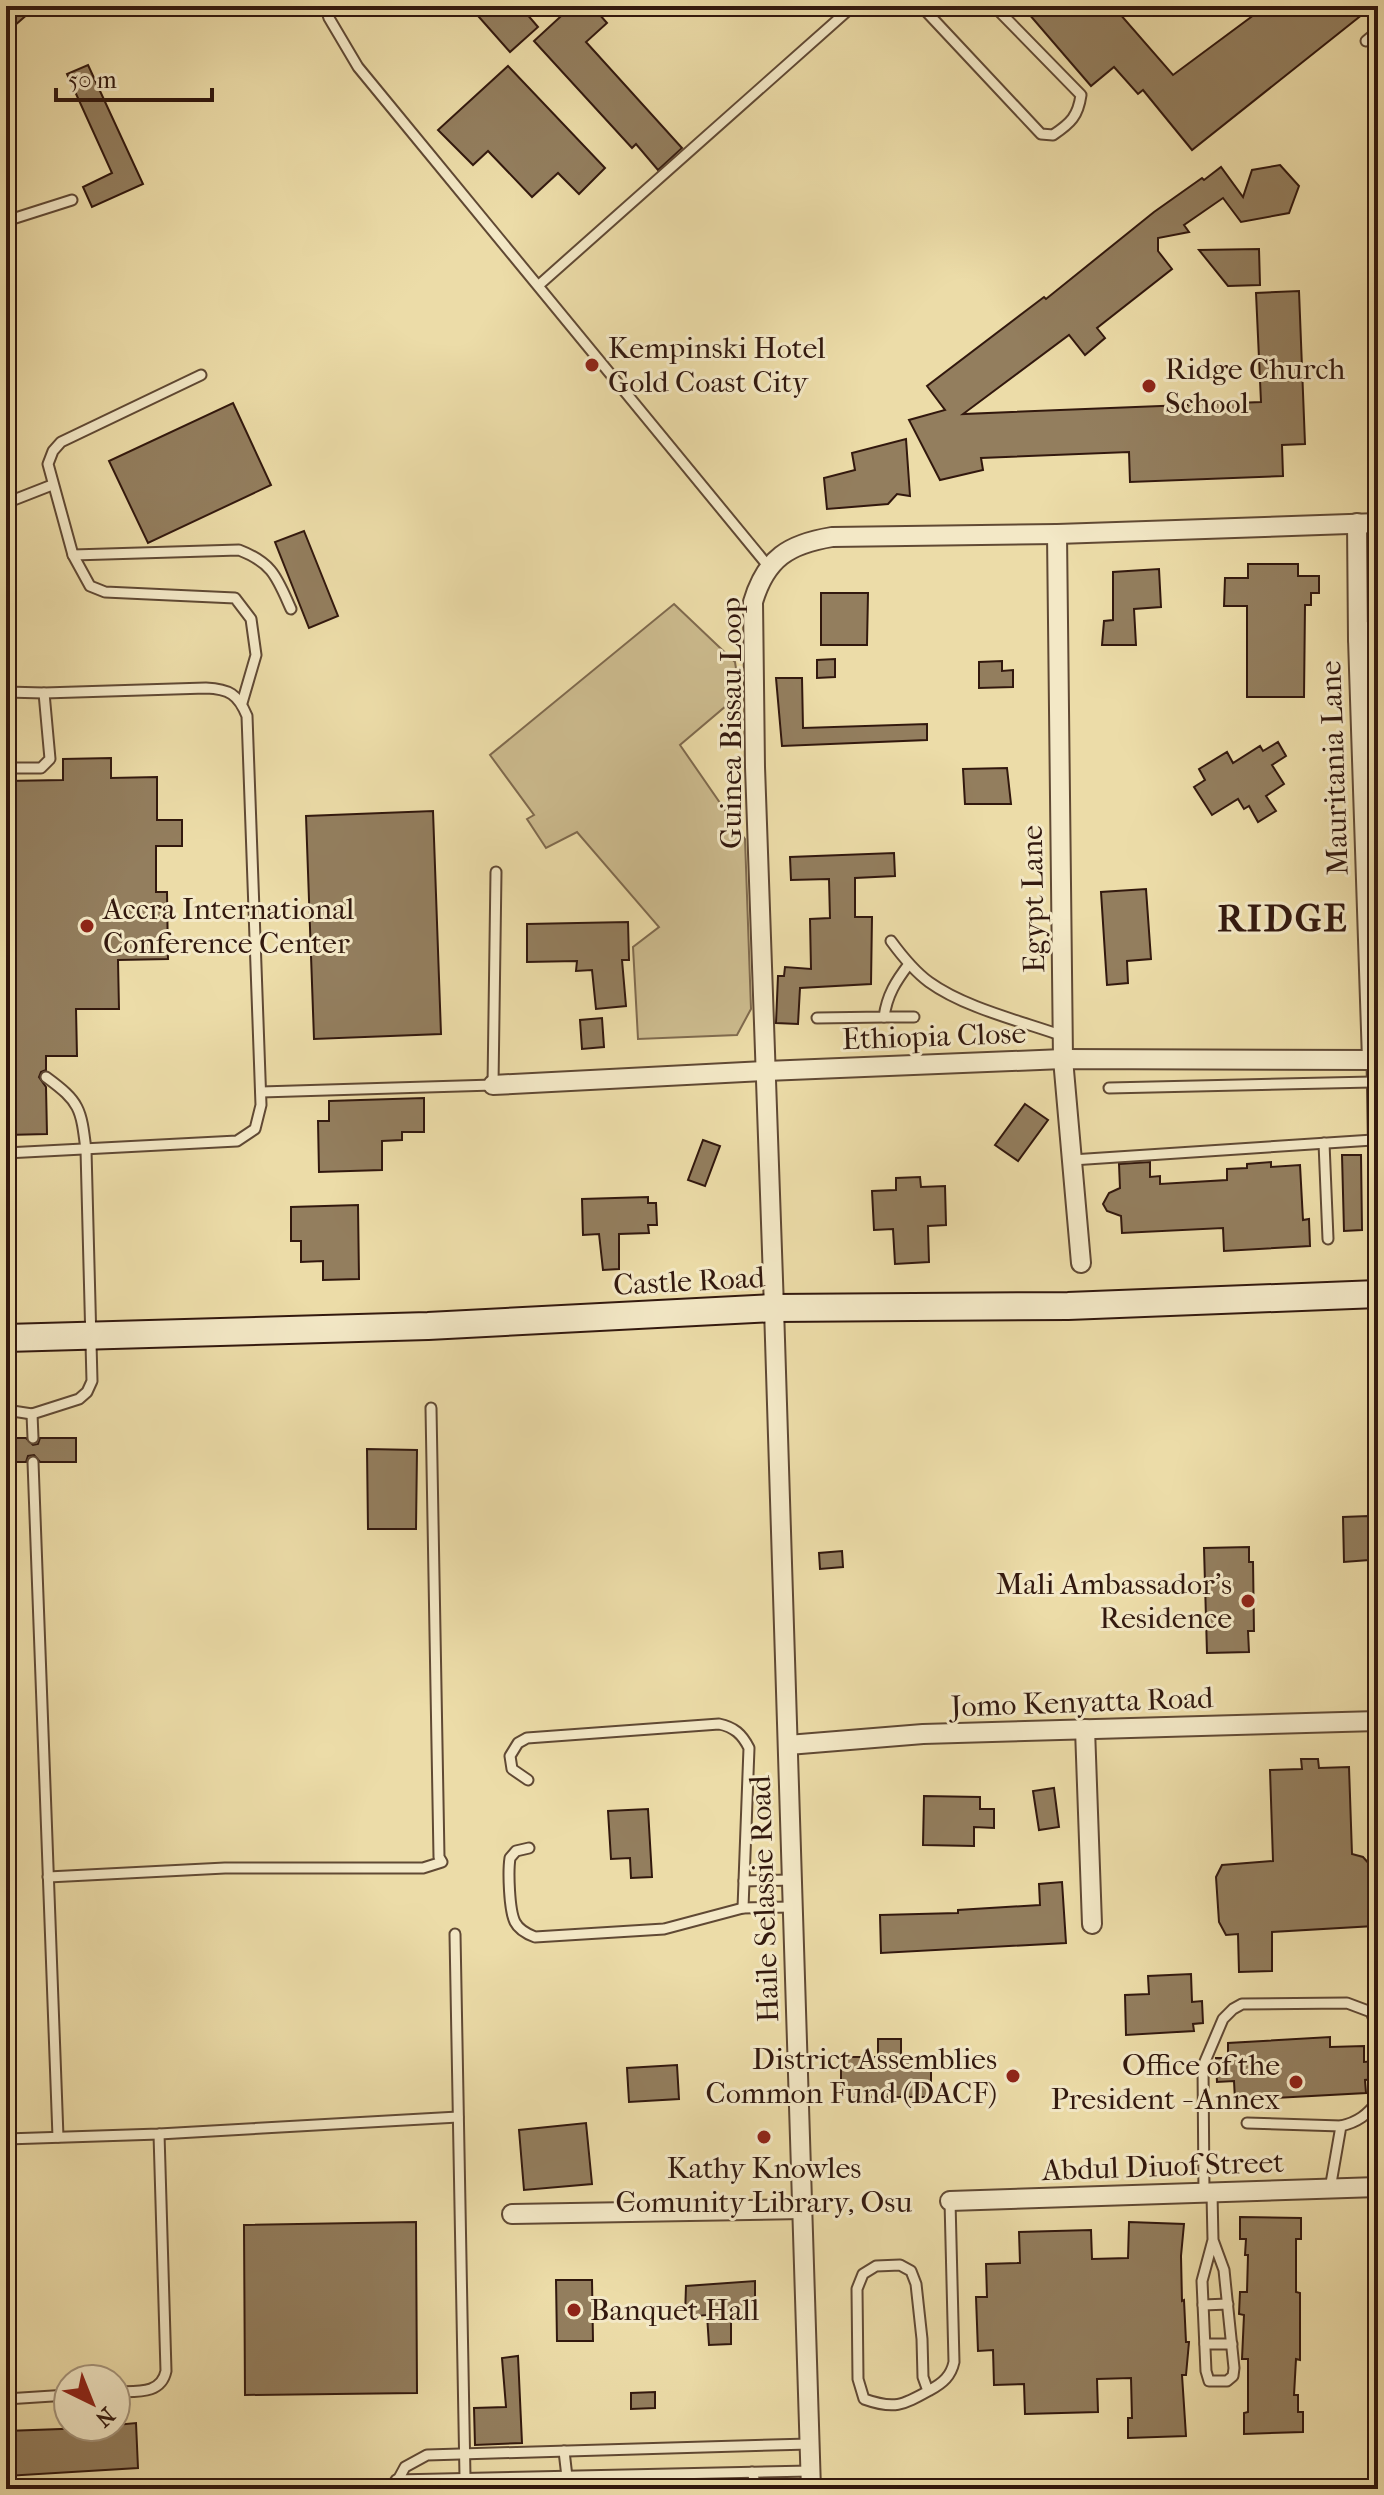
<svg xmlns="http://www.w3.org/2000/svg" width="1384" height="2495" viewBox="0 0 1384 2495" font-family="'IM FELL French Canon',serif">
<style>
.green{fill:#ccbb8e;stroke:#7f6a4e;stroke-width:2}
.building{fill:#937e5e;stroke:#32180e;stroke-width:2}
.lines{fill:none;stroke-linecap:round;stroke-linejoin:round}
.service-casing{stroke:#604934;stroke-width:13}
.minor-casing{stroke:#604934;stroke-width:22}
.secondary-casing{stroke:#32180e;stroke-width:30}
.service{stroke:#f3e8c6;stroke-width:9}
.minor{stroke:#f3e8c6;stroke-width:18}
.secondary{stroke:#f3e8c6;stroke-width:26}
.poi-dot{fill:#8f2418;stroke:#f3e8c6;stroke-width:3}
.labels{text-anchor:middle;stroke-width:6;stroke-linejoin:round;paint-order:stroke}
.poi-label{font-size:30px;fill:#32180e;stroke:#f3e8c6;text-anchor:start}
.street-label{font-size:30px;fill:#32180e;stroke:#f3e8c6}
.district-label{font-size:38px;font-weight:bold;letter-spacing:2px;fill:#32180e;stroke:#f3e8c6}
</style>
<rect width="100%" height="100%" fill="#ecdca8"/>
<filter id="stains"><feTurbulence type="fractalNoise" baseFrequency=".0025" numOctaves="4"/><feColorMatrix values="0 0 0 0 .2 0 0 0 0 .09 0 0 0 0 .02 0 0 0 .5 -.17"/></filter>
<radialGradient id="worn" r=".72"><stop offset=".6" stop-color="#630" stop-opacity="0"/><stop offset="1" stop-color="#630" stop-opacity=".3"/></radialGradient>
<polygon class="green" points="674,604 735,662 740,694 680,745 745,839 751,1009 737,1035 638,1039 633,947 659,927 577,832 546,848 527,819 534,815 490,755"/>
<g class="building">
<polygon points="6,6 37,6 6,33"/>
<polygon points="491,6 520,6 538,27 510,52 479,17"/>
<polygon points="572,6 592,6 607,23 586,42 682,148 658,170 636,144 632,148 534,41"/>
<polygon points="1022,6 1113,6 1173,75 1266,6 1373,6 1192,150 1143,90 1138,94 1114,67 1091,86"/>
<polygon points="88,65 143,184 92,207 83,187 112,173 67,74"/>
<polygon points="508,66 605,168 579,194 558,173 532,197 488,151 473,165 438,130"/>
<polygon points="1280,165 1299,186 1289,213 1241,222 1223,198 1184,225 1189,232 1158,238 1158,251 1172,269 1097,328 1105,338 1085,355 1069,335 963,414 1261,402 1256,293 1299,291 1305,444 1282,445 1283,476 1130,482 1129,452 981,458 983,470 940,480 909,420 945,410 927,386 1044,297 1046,299 1154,212 1202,178 1204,180 1221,167 1243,197 1252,170"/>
<polygon points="1259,249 1260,285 1228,286 1199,250"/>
<polygon points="233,403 271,485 148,543 109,461"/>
<polygon points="906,439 910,496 897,494 888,504 827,509 824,478 855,470 852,453"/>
<polygon points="304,531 338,616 309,628 275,542"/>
<polygon points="1248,564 1298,564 1298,576 1319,576 1319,593 1311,593 1311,605 1305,605 1304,697 1247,697 1247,606 1224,606 1225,578 1248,578"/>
<polygon points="1159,569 1161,607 1134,609 1136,645 1102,645 1104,621 1113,620 1113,572"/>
<polygon points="821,593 868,593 867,645 821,645"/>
<polygon points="835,659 835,677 817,678 817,660"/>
<polygon points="1002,661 1002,671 1013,670 1013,687 979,688 979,662"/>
<polygon points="776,678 802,678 803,728 927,724 927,740 782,746"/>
<polygon points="1278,742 1286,756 1272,765 1284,784 1266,796 1276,811 1258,822 1249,806 1244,809 1238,799 1212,815 1194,787 1205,780 1199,769 1227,752 1233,763 1260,746 1263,751"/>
<polygon points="111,758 111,778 157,777 157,820 182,820 182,846 156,846 156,892 167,892 168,959 118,960 119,1009 76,1009 77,1056 46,1056 46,1070 41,1072 39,1077 46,1087 47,1134 6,1135 6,781 63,780 63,759"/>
<polygon points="1007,768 1011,804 965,804 963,769"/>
<polygon points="433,811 441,1034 314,1039 306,816"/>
<polygon points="894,853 895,876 855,878 855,917 872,917 871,984 800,988 798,1024 776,1023 778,976 784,976 785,967 811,969 810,919 830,918 829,879 791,880 790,857"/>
<polygon points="1146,889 1151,959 1127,961 1128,983 1107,985 1101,892"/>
<polygon points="628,922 629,960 622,960 626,1006 596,1009 592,970 576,971 577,961 527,962 527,924"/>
<polygon points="602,1018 604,1047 582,1049 580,1020"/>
<polygon points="424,1098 424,1132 402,1132 402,1140 382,1141 382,1170 319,1172 318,1121 329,1121 329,1101"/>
<polygon points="1025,1104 1048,1120 1018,1161 995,1145"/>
<polygon points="703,1140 720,1146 705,1186 688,1180"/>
<polygon points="1342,1155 1361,1155 1362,1230 1344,1231"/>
<polygon points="1150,1162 1150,1177 1160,1176 1160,1184 1227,1180 1227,1169 1247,1168 1247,1164 1271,1162 1271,1167 1300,1165 1303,1220 1309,1219 1310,1246 1224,1251 1223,1228 1122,1233 1121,1216 1107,1211 1103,1204 1109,1193 1120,1188 1119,1164"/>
<polygon points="920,1177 921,1187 945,1186 946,1225 928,1226 929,1262 895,1264 893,1229 874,1230 872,1191 896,1190 896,1178"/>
<polygon points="648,1197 648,1203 656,1203 657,1225 648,1225 649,1233 619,1234 619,1269 603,1270 599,1234 583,1235 582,1199"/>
<polygon points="358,1205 359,1279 323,1280 323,1261 301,1262 301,1241 291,1241 291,1207"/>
<polygon points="6,1438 26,1438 33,1445 38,1444 40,1438 76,1438 76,1462 40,1462 34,1455 28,1456 26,1462 6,1462"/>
<polygon points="367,1449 417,1450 416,1529 368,1529"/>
<polygon points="1368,1516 1369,1560 1344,1562 1343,1517"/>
<polygon points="1249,1547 1249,1562 1253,1562 1254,1631 1248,1631 1249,1652 1207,1653 1204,1548"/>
<polygon points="842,1551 843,1567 820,1569 819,1553"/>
<polygon points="1301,1759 1318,1759 1319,1768 1349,1767 1352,1854 1363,1857 1371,1866 1374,1926 1272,1932 1272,1971 1239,1972 1238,1934 1226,1935 1219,1922 1216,1877 1222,1865 1273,1861 1270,1770 1302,1769"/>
<polygon points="1054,1788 1059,1827 1039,1830 1033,1791"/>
<polygon points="924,1796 980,1797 980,1809 994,1809 994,1828 974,1827 974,1846 923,1845"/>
<polygon points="648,1809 652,1877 631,1878 630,1858 611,1859 608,1811"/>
<polygon points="1062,1882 1066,1943 881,1953 880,1915 958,1913 958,1910 1040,1905 1039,1884"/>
<polygon points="1191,1974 1192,2002 1202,2001 1203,2023 1193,2024 1194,2031 1126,2035 1125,1995 1149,1994 1148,1976"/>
<polygon points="1330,2037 1330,2047 1364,2046 1364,2062 1375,2061 1376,2079 1365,2080 1366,2093 1235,2100 1234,2081 1217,2082 1216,2058 1228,2058 1228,2043"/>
<polygon points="878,2039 901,2039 901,2057 931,2057 931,2097 841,2097 841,2057 878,2057"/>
<polygon points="677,2065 679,2099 629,2102 627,2068"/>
<polygon points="586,2123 592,2184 524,2190 519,2130"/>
<polygon points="1240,2217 1301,2218 1301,2239 1296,2239 1296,2292 1300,2293 1300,2360 1296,2359 1294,2395 1298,2395 1298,2412 1303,2412 1303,2432 1244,2434 1244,2413 1248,2412 1248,2359 1242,2359 1244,2315 1239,2314 1240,2292 1247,2292 1248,2255 1245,2255 1246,2239 1240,2239"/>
<polygon points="416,2222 417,2393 245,2395 244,2225"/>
<polygon points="1129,2222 1184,2224 1181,2256 1182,2301 1184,2300 1186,2342 1189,2342 1186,2375 1182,2375 1186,2436 1128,2438 1128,2418 1132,2418 1131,2378 1097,2379 1098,2412 1025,2414 1024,2384 994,2385 993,2350 978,2351 976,2297 987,2297 986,2264 1020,2263 1019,2232 1091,2230 1092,2259 1128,2258"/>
<polygon points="556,2280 592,2280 593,2341 557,2341"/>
<polygon points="755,2281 755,2310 731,2307 731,2344 709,2345 707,2315 685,2317 686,2286"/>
<polygon points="518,2356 522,2443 475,2445 474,2408 506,2407 502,2358"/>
<polygon points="655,2392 655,2408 631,2409 631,2393"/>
<polygon points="136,2423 138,2468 6,2476 6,2431 116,2427 116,2425"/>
</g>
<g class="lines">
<defs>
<g id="service">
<polyline points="325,6 329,18 358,67 769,567"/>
<path d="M921,6L1041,134L1053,135C1071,123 1078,116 1081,95L994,6"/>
<polyline points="1366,41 1378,31"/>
<polyline points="6,221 72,200"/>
<polyline points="539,285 853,6"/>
<polyline points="201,375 61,442 53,451 48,464 73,555 90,586 105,592 235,598 251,619 256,655 242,703"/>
<polyline points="6,503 52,485"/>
<path d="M73,555L239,550C273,563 277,578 291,609"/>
<path d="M6,692L44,693L206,688C229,689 238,694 247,716L261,1105L255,1129L237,1141L6,1153"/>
<polyline points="6,768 41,768 50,759 44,693"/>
<path d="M891,941C902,956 914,971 929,982C965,1008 1021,1021 1063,1036"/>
<polyline points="884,1017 914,1017"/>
<path d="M817,1018L884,1017C887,995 896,981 909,964"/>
<polyline points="1372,1060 1375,1234"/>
<polyline points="1109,1088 1372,1082"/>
<polyline points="261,1092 493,1085 496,872"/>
<polyline points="1324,1143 1328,1239"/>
<polyline points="1072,1160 1373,1140"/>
<path d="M6,1410L32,1414L79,1399L87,1392L92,1381L86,1150C81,1108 80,1102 46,1077"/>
<polyline points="32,1414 33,1438"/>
<polyline points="33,1462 58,2137"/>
<path d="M528,1780L512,1769L510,1756L518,1743L527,1738L719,1724C734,1727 742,1734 749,1748L743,1908"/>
<path d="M529,1848L516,1851L510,1858C508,1871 509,1910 515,1922C519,1930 527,1934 535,1937L664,1929L743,1908L793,1907"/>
<polyline points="48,1877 225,1868 423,1868 442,1862 439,1857 431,1408"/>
<polyline points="744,1881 792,1880"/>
<polyline points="455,1934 465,2477"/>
<polyline points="1247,2123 1341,2126"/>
<polyline points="6,2139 159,2134 458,2117"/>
<path d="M1330,2189L1341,2126C1358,2122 1367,2115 1378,2101"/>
<polyline points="1204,2194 1203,2066 1223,2019 1233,2009 1242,2004 1347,2003 1371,2012 1378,2030"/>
<polyline points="1212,2194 1213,2240 1224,2270 1234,2368 1233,2376 1227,2381 1209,2381 1206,2371 1202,2281 1213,2240"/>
<polyline points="1203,2305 1228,2304"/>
<polyline points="1205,2344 1232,2344"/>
<path d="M928,2391L923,2377L922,2339L916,2284L911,2271L900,2265L876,2266L863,2274L857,2289L858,2379L864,2399C895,2410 903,2405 930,2390C943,2383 951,2376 954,2362L950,2201"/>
<path d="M116,2392C136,2391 161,2395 166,2371L159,2134"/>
<polyline points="6,2399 68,2395"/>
<polyline points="564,2451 567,2477"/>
<polyline points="752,2472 757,2489"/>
<polyline points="396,2480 810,2471"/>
<polyline points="393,2489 405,2467 427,2455 809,2444"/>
</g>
<g id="minor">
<polyline points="1357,523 1358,639 1372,1060"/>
<polyline points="1057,534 1063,1059 1081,1263"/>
<polyline points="1358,639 1378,625"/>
<polyline points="493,1085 766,1071 1063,1059 1378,1060"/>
<polyline points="1085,1729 1092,1924"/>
<polyline points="788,1745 923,1734 1378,1721"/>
<polyline points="950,2201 1378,2187"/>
<polyline points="512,2214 802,2209"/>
<path d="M811,2489L774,1308L755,767L753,602C766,558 789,544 832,537L1057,534L1378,523"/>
</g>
<polyline id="secondary" points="6,1338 428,1326 774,1308 1068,1306 1378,1294"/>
</defs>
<use href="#service" class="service-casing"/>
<use href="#minor" class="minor-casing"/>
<use href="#secondary" class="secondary-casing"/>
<use href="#service" class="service"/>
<use href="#minor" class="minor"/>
<use href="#secondary" class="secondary"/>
</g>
<g class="poi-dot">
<circle cx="592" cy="365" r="8"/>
<circle cx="1149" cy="386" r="8"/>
<circle cx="87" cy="926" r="8"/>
<circle cx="1248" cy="1601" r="8"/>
<circle cx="1013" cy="2076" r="8"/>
<circle cx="1296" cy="2082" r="8"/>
<circle cx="764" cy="2137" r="8"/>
<circle cx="574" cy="2310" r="8"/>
</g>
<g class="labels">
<g class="poi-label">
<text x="608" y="358">Kempinski Hotel<tspan x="608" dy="34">Gold Coast City</tspan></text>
<text x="1165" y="379">Ridge Church<tspan x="1165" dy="34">School</tspan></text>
<text x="103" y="919">Accra International<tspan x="103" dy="34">Conference Center</tspan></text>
<text x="1232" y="1594" text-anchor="end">Mali Ambassador's<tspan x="1232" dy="34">Residence</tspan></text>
<text x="997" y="2069" text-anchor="end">District Assemblies<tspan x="997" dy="34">Common Fund (DACF)</tspan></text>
<text x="1280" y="2075" text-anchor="end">Office of the<tspan x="1280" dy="34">President - Annex</tspan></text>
<text x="764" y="2178" text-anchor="middle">Kathy Knowles<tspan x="764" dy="34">Comunity Library, Osu</tspan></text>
<text x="590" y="2320">Banquet Hall</text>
</g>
<g class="street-label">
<text transform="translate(731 723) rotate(-90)" y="10">Guinea Bissau Loop</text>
<text transform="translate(1334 768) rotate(-92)" y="10">Mauritania Lane</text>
<text transform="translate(1033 899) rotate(-91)" y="10">Egypt Lane</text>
<text transform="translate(934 1036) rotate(-2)" y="10">Ethiopia Close</text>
<text transform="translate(689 1281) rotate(-3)" y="10">Castle Road</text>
<text transform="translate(1082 1702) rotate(-2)" y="10">Jomo Kenyatta Road</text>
<text transform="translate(764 1899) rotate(-92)" y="10">Haile Selassie Road</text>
<text transform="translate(1163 2166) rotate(-2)" y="10">Abdul Diuof Street</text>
</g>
<g class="district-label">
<text x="1283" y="931">RIDGE</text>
</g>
</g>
<rect width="1384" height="2495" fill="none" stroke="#ecdca8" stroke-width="32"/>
<rect x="8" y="8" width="1368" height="2479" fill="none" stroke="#32180e" stroke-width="4"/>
<rect x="16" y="16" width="1352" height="2463" fill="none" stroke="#32180e" stroke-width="2"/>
<g transform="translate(92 2403) rotate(137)"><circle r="38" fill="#f3e8c6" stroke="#a6957c" stroke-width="2"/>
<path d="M0-6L14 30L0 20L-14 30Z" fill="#8f2418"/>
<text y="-12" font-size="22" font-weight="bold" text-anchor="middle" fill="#32180e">N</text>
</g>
<path d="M56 88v12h156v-12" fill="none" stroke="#32180e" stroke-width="4"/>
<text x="68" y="88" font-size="24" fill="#32180e" stroke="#f3e8c6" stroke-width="6" paint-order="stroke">50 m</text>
<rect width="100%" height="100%" filter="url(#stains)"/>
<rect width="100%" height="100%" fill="url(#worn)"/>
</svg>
